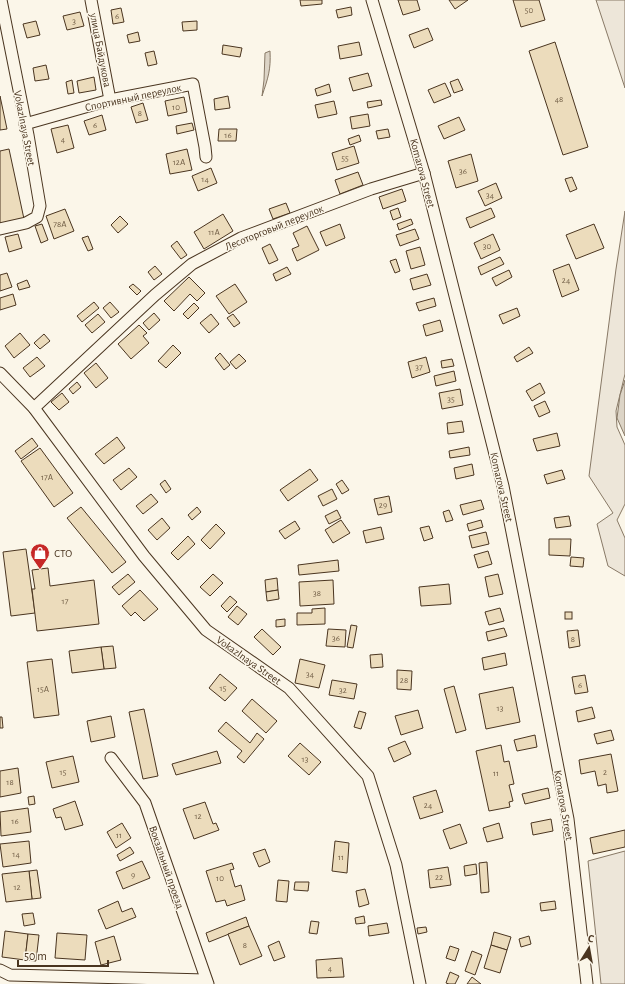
<svg xmlns="http://www.w3.org/2000/svg" width="625" height="984" viewBox="0 0 625 984" font-family="'Alegreya Sans',sans-serif">
<style>
.green{fill:#ede6d9;stroke:#887966}
.water{fill:#dcd4c6;stroke:#887966}
.building{fill:#ecdcbc;stroke:#4a3520}
.lines{fill:none;stroke-linecap:round;stroke-linejoin:round}
.minor-casing{stroke:#4a3520;stroke-width:13}
.minor{stroke:#fbf6e9;stroke-width:11}
.labels{text-anchor:middle;stroke-width:3;stroke-linejoin:round;paint-order:stroke}
.number-label{font-size:9px;fill:#725f47}
.street-label{font-size:11px;fill:#4a3520;stroke:#fbf6e9}
.poi-label{font-size:11px;fill:#4a3520;stroke:#fbf6e9;text-anchor:start}
</style>
<rect width="100%" height="100%" fill="#fbf6e9"/>
<g class="green">
<polygon points="596,0 625,0 625,88"/>
<polygon points="625,211 625,374 616,411 617,427 625,445 625,504 617,520 625,538 625,576 608,566 597,524 613,513 589,476 616,269"/>
<polygon points="625,851 625,984 601,984 588,861"/>
</g>
<g class="water">
<path d="M270,51C271,70 268,78 262,96L264,80L265,53Z"/>
<polygon points="625,380 625,436 617,418 620,395"/>
</g>
<g class="building">
<polygon points="300,0 322,0 322,4 301,6"/>
<polygon points="398,0 417,0 420,10 403,15"/>
<polygon points="449,0 468,0 455,9"/>
<polygon points="513,0 539,0 545,20 521,27"/>
<polygon points="351,7 352,15 338,18 336,10"/>
<polygon points="121,8 124,22 113,24 111,10"/>
<polygon points="80,12 84,26 67,30 63,16"/>
<polygon points="36,21 40,35 27,38 23,24"/>
<polygon points="197,21 197,30 183,31 182,22"/>
<polygon points="428,28 433,40 414,48 409,35"/>
<polygon points="138,32 140,41 129,43 127,35"/>
<polygon points="359,42 362,55 340,59 338,46"/>
<polygon points="555,42 588,147 563,155 529,51"/>
<polygon points="223,45 242,48 240,57 222,54"/>
<polygon points="154,51 157,64 148,66 145,53"/>
<polygon points="46,65 49,79 35,81 33,68"/>
<polygon points="368,73 372,86 353,91 349,78"/>
<polygon points="94,77 96,90 79,93 77,81"/>
<polygon points="458,79 463,90 454,93 450,82"/>
<polygon points="72,80 74,93 68,94 66,82"/>
<polygon points="445,83 451,96 434,103 428,90"/>
<polygon points="329,84 331,92 317,96 315,89"/>
<polygon points="0,96 7,129 0,130"/>
<polygon points="228,96 230,108 215,110 214,99"/>
<polygon points="184,97 187,112 168,116 165,101"/>
<polygon points="381,100 382,105 368,108 367,102"/>
<polygon points="334,101 337,114 318,118 315,105"/>
<polygon points="143,103 148,120 136,123 131,107"/>
<polygon points="368,114 370,126 352,129 350,117"/>
<polygon points="102,115 106,130 89,135 84,121"/>
<polygon points="459,117 465,130 444,139 438,126"/>
<polygon points="192,123 194,130 177,134 176,126"/>
<polygon points="68,125 74,148 57,153 51,129"/>
<polygon points="219,129 237,129 236,141 218,141"/>
<polygon points="388,129 390,137 378,139 376,131"/>
<polygon points="359,135 361,141 350,145 348,139"/>
<polygon points="354,146 359,163 337,170 332,153"/>
<polygon points="9,149 24,219 0,224 0,151"/>
<polygon points="187,149 192,170 170,174 166,154"/>
<polygon points="471,154 478,181 456,188 448,161"/>
<polygon points="211,168 217,183 198,191 192,176"/>
<polygon points="358,172 363,185 340,194 335,180"/>
<polygon points="572,177 577,189 570,192 565,179"/>
<polygon points="496,183 502,198 485,206 478,191"/>
<polygon points="402,189 406,201 383,209 379,197"/>
<polygon points="286,203 290,213 273,219 269,209"/>
<polygon points="398,208 401,217 393,220 390,211"/>
<polygon points="491,208 495,217 470,228 466,218"/>
<polygon points="65,209 74,231 54,239 46,216"/>
<polygon points="223,214 233,231 204,249 194,232"/>
<polygon points="120,216 128,224 118,233 111,225"/>
<polygon points="411,219 413,224 399,230 397,224"/>
<polygon points="42,224 48,240 41,243 35,226"/>
<polygon points="340,224 345,238 326,246 320,232"/>
<polygon points="594,224 604,248 576,259 566,235"/>
<polygon points="307,226 319,250 297,261 292,249 299,246 293,233"/>
<polygon points="415,229 419,239 400,246 396,235"/>
<polygon points="18,234 22,248 9,252 5,237"/>
<polygon points="493,234 500,250 481,259 474,243"/>
<polygon points="88,236 93,249 88,251 82,238"/>
<polygon points="177,241 187,255 181,259 171,246"/>
<polygon points="270,244 278,260 269,264 262,248"/>
<polygon points="420,247 425,265 411,269 406,251"/>
<polygon points="500,257 504,264 481,275 478,267"/>
<polygon points="396,259 400,271 395,273 390,261"/>
<polygon points="569,264 579,290 562,297 553,270"/>
<polygon points="155,266 162,274 154,280 148,272"/>
<polygon points="287,267 291,274 276,281 273,274"/>
<polygon points="509,270 512,277 496,286 492,278"/>
<polygon points="7,273 12,287 0,291 0,275"/>
<polygon points="427,274 431,285 413,290 410,279"/>
<polygon points="189,277 205,293 197,301 190,294 174,311 164,301"/>
<polygon points="27,280 30,287 19,290 17,284"/>
<polygon points="133,284 141,291 137,295 129,287"/>
<polygon points="235,284 247,302 229,314 216,296"/>
<polygon points="13,294 16,305 0,310 0,298"/>
<polygon points="434,298 436,306 419,311 416,303"/>
<polygon points="94,302 99,308 82,322 77,316"/>
<polygon points="110,302 119,312 111,318 103,308"/>
<polygon points="194,303 199,308 188,319 183,314"/>
<polygon points="517,308 520,316 503,324 499,315"/>
<polygon points="154,313 160,320 149,330 143,323"/>
<polygon points="98,314 105,322 92,333 85,325"/>
<polygon points="211,314 219,324 209,333 200,323"/>
<polygon points="233,314 240,323 234,327 227,318"/>
<polygon points="440,320 443,331 426,336 423,325"/>
<polygon points="139,325 147,333 143,336 149,343 131,359 118,344"/>
<polygon points="20,333 30,345 14,358 5,346"/>
<polygon points="44,334 50,341 40,349 34,343"/>
<polygon points="173,345 181,353 166,368 158,361"/>
<polygon points="529,347 533,353 517,362 514,357"/>
<polygon points="220,353 230,365 224,370 215,358"/>
<polygon points="239,354 246,361 236,369 230,362"/>
<polygon points="37,357 45,366 30,377 23,368"/>
<polygon points="426,357 430,372 412,378 408,362"/>
<polygon points="452,359 454,366 442,368 441,361"/>
<polygon points="96,363 108,378 96,388 84,373"/>
<polygon points="454,371 456,381 436,386 434,376"/>
<polygon points="77,382 81,387 73,394 69,389"/>
<polygon points="540,383 545,393 532,401 526,391"/>
<polygon points="460,389 463,405 442,409 439,393"/>
<polygon points="62,393 69,402 59,410 51,402"/>
<polygon points="545,401 550,412 539,417 534,406"/>
<polygon points="462,421 464,432 448,434 447,423"/>
<polygon points="557,433 560,446 537,451 533,439"/>
<polygon points="117,437 125,448 104,464 95,454"/>
<polygon points="32,438 38,446 21,459 15,451"/>
<polygon points="469,447 470,455 450,458 449,451"/>
<polygon points="40,448 73,493 54,507 21,461"/>
<polygon points="472,464 474,475 456,479 454,468"/>
<polygon points="129,468 137,477 121,490 113,480"/>
<polygon points="310,469 318,480 288,501 280,490"/>
<polygon points="562,470 565,479 547,484 544,475"/>
<polygon points="165,480 171,489 166,493 160,484"/>
<polygon points="342,480 349,490 342,494 336,484"/>
<polygon points="332,489 337,499 323,506 318,496"/>
<polygon points="151,494 158,502 143,514 136,506"/>
<polygon points="389,496 392,512 378,515 374,499"/>
<polygon points="481,500 484,509 463,515 460,505"/>
<polygon points="81,507 126,562 112,573 67,518"/>
<polygon points="197,507 201,512 192,520 188,515"/>
<polygon points="337,510 341,518 329,524 325,516"/>
<polygon points="449,510 453,520 446,522 443,512"/>
<polygon points="569,516 571,526 556,528 554,518"/>
<polygon points="162,518 170,528 157,540 148,530"/>
<polygon points="341,520 350,533 333,543 325,530"/>
<polygon points="481,520 483,527 469,531 467,524"/>
<polygon points="295,521 300,529 285,539 279,531"/>
<polygon points="216,524 225,533 210,549 201,540"/>
<polygon points="429,526 433,538 424,541 420,528"/>
<polygon points="381,527 384,539 366,543 363,531"/>
<polygon points="486,532 489,544 472,548 469,536"/>
<polygon points="188,536 195,544 178,560 171,553"/>
<polygon points="549,539 571,539 570,556 549,555"/>
<polygon points="26,549 35,613 11,616 3,552"/>
<polygon points="488,551 492,564 478,568 474,555"/>
<polygon points="571,557 584,558 583,567 570,566"/>
<polygon points="338,560 339,571 299,575 298,565"/>
<polygon points="48,568 50,586 94,580 99,624 37,631 32,589 35,589 32,570"/>
<polygon points="128,574 135,582 119,595 112,587"/>
<polygon points="213,574 223,583 210,596 200,587"/>
<polygon points="498,574 503,594 489,597 485,577"/>
<polygon points="277,578 278,590 266,592 265,580"/>
<polygon points="333,580 334,604 300,606 299,582"/>
<polygon points="449,584 451,604 421,606 419,587"/>
<polygon points="140,590 158,609 144,621 135,612 131,616 122,606"/>
<polygon points="278,590 279,599 267,601 266,592"/>
<polygon points="230,596 237,602 227,612 221,606"/>
<polygon points="237,606 247,614 238,625 228,617"/>
<polygon points="325,608 325,624 297,625 297,613 312,613 312,609"/>
<polygon points="500,608 504,621 489,625 485,612"/>
<rect x="565" y="612" width="7" height="7"/>
<polygon points="285,619 285,626 276,627 276,620"/>
<polygon points="351,625 357,626 353,648 347,647"/>
<polygon points="504,628 507,636 488,641 486,632"/>
<polygon points="262,629 281,647 273,655 254,637"/>
<polygon points="328,629 346,630 345,647 326,646"/>
<polygon points="578,630 580,646 569,648 567,631"/>
<polygon points="113,646 116,668 104,669 101,647"/>
<polygon points="101,647 104,669 72,673 69,651"/>
<polygon points="505,653 507,665 484,670 482,658"/>
<polygon points="382,654 383,667 371,668 370,655"/>
<polygon points="52,659 59,715 34,718 27,662"/>
<polygon points="300,659 325,665 319,688 295,683"/>
<polygon points="397,670 412,671 411,690 397,689"/>
<polygon points="220,674 237,688 225,701 209,688"/>
<polygon points="585,675 588,692 575,694 572,677"/>
<polygon points="332,680 357,684 354,699 329,695"/>
<polygon points="454,686 466,730 456,733 444,689"/>
<polygon points="513,687 520,722 486,729 479,694"/>
<polygon points="252,699 277,721 266,733 242,711"/>
<polygon points="592,707 595,718 578,722 576,711"/>
<polygon points="144,709 158,776 143,779 129,712"/>
<polygon points="418,710 423,728 401,735 395,716"/>
<polygon points="359,711 366,713 361,729 354,727"/>
<polygon points="111,716 115,737 91,742 87,721"/>
<polygon points="0,717 2,717 3,728 0,728"/>
<polygon points="226,722 250,743 257,733 264,739 244,763 237,757 242,751 218,731"/>
<polygon points="611,730 614,740 597,744 594,734"/>
<polygon points="535,735 537,747 517,751 514,740"/>
<polygon points="405,741 411,754 394,762 388,748"/>
<polygon points="300,743 321,762 309,775 288,756"/>
<polygon points="501,745 504,762 509,761 514,784 509,785 513,801 509,802 510,807 489,811 476,751"/>
<polygon points="217,751 221,763 176,775 172,764"/>
<polygon points="611,754 618,791 607,793 606,784 598,786 595,771 581,774 579,760"/>
<polygon points="73,756 79,782 52,788 46,762"/>
<polygon points="18,768 21,793 0,797 0,771"/>
<polygon points="548,788 550,798 525,804 522,794"/>
<polygon points="436,790 443,812 420,819 413,797"/>
<polygon points="34,796 35,804 29,805 28,797"/>
<polygon points="75,801 83,825 65,830 61,817 56,818 53,809"/>
<polygon points="205,802 213,824 216,823 219,830 194,839 183,809"/>
<polygon points="28,808 31,832 1,836 0,812"/>
<polygon points="551,819 553,831 533,835 531,823"/>
<polygon points="122,823 131,838 116,848 107,832"/>
<polygon points="499,823 503,838 487,842 483,828"/>
<polygon points="460,824 467,843 450,849 443,830"/>
<polygon points="625,830 625,847 593,854 590,838"/>
<polygon points="29,841 31,863 3,867 0,844"/>
<polygon points="335,841 349,843 347,873 332,871"/>
<polygon points="130,847 134,853 120,861 117,855"/>
<polygon points="265,849 270,862 259,867 253,853"/>
<polygon points="142,861 150,878 123,889 116,872"/>
<polygon points="487,862 489,892 481,893 479,863"/>
<polygon points="232,863 234,869 230,870 235,887 241,885 245,900 227,906 225,900 216,902 206,871"/>
<polygon points="476,864 477,874 465,876 464,866"/>
<polygon points="448,867 451,885 430,888 428,870"/>
<polygon points="37,870 41,898 32,899 29,871"/>
<polygon points="29,871 32,899 6,902 2,874"/>
<polygon points="278,880 289,881 287,902 276,901"/>
<polygon points="295,882 309,882 308,891 294,890"/>
<polygon points="365,889 369,904 359,907 356,891"/>
<polygon points="118,901 122,912 132,908 136,917 106,929 98,910"/>
<polygon points="555,901 556,909 541,911 540,903"/>
<polygon points="33,913 35,924 24,926 22,914"/>
<polygon points="364,916 365,923 356,924 355,918"/>
<polygon points="246,917 249,926 209,942 206,933"/>
<polygon points="311,921 319,922 317,934 309,933"/>
<polygon points="387,923 389,933 369,936 368,926"/>
<polygon points="249,926 262,956 240,965 228,934"/>
<polygon points="426,927 427,932 418,934 417,928"/>
<polygon points="5,931 28,934 25,960 2,957"/>
<polygon points="494,932 511,937 507,950 491,945"/>
<polygon points="57,933 87,935 85,960 55,958"/>
<polygon points="28,934 39,935 36,961 25,960"/>
<polygon points="114,936 121,960 101,965 95,942"/>
<polygon points="529,936 531,944 521,947 519,939"/>
<polygon points="279,941 285,957 274,961 268,946"/>
<polygon points="491,945 507,950 500,973 484,968"/>
<polygon points="450,946 459,949 455,961 446,958"/>
<polygon points="472,951 482,955 475,975 465,971"/>
<polygon points="342,958 344,977 317,978 316,960"/>
<polygon points="450,972 459,976 455,984 449,984 446,983"/>
<polygon points="472,977 481,984 467,984"/>
</g>
<g class="lines">
<defs>
<g id="minor">
<polyline points="91,0 110,100"/>
<polyline points="372,0 424,173 503,486 568,819 587,984"/>
<polyline points="25,124 110,100 193,84 205,147 206,157"/>
<polyline points="0,229 26,223 37,217 40,206 28,135 1,0"/>
<polyline points="0,373 34,408 144,556 206,630 289,688 368,776 396,865 420,984"/>
<polyline points="34,408 155,295 192,264 241,238 371,189 424,173"/>
<polyline points="111,758 145,803 208,984"/>
<polyline points="0,970 10,975 206,980"/>
</g>
</defs>
<use href="#minor" class="minor-casing"/>
<use href="#minor" class="minor"/>
</g>
<defs>
<symbol id="shop-pin" viewBox="-11 -11 22 30"><path d="M0 17L-7.5 6A9.5 9.5 0 1 1 7.5 6Z" fill="#c62828" stroke="#fbf6e9"/><path d="M-5-2.5h2.3a2.7 3.5 0 0 1 5.4 0H5L5.5 6h-11ZM-1.5-2.5h3a1.5 2.3 0 0 0-3 0Z" fill="#fff"/></symbol>
</defs>
<g fill-rule="evenodd">
<use href="#shop-pin" x="29" y="542" width="22" height="30"/>
</g>
<g class="labels">
<g class="number-label">
<text x="529" y="13">50</text>
<text x="117" y="19">6</text>
<text x="74" y="24">3</text>
<text x="559" y="102">48</text>
<text x="176" y="110">10</text>
<text x="140" y="116">8</text>
<text x="95" y="128">6</text>
<text x="228" y="138">16</text>
<text x="63" y="142">4</text>
<text x="345" y="161">55</text>
<text x="179" y="165">12А</text>
<text x="463" y="174">36</text>
<text x="205" y="182">14</text>
<text x="490" y="198">34</text>
<text x="60" y="227">78А</text>
<text x="214" y="235">11А</text>
<text x="487" y="249">30</text>
<text x="566" y="283">24</text>
<text x="419" y="370">37</text>
<text x="451" y="402">35</text>
<text x="47" y="480">17А</text>
<text x="383" y="508">29</text>
<text x="317" y="596">38</text>
<text x="65" y="604">17</text>
<text x="336" y="641">36</text>
<text x="573" y="642">8</text>
<text x="310" y="677">34</text>
<text x="404" y="683">28</text>
<text x="580" y="688">6</text>
<text x="223" y="691">15</text>
<text x="43" y="692">15А</text>
<text x="343" y="693">32</text>
<text x="500" y="711">13</text>
<text x="305" y="762">13</text>
<text x="63" y="775">15</text>
<text x="605" y="775">2</text>
<text x="496" y="776">11</text>
<text x="10" y="785">18</text>
<text x="428" y="808">24</text>
<text x="198" y="819">12</text>
<text x="15" y="824">16</text>
<text x="119" y="838">11</text>
<text x="16" y="857">14</text>
<text x="341" y="860">11</text>
<text x="133" y="878">9</text>
<text x="439" y="880">22</text>
<text x="220" y="881">10</text>
<text x="17" y="890">12</text>
<text x="245" y="948">8</text>
<text x="330" y="971">4</text>
</g>
<g class="street-label">
<text transform="translate(101 50) rotate(79)" y="4">улица Байдукова</text>
<text transform="translate(133 97) rotate(-12)" y="4">Спортивный переулок</text>
<text transform="translate(25 128) rotate(79)" y="4">Vokazlnaya Street</text>
<text transform="translate(423 173) rotate(75)" y="4">Komarova Street</text>
<text transform="translate(274 227) rotate(-22)" y="4">Лесоторговый переулок</text>
<text transform="translate(502 487) rotate(77)" y="4">Komarova Street</text>
<text transform="translate(249 660) rotate(35)" y="4">Vokazlnaya Street</text>
<text transform="translate(564 805) rotate(80)" y="4">Komarova Street</text>
<text transform="translate(167 867) rotate(71)" y="4">Вокзальный проезд</text>
</g>
<g class="poi-label">
<text x="54" y="557">СТО</text>
</g>
</g>
<g transform="translate(589 948) rotate(11)" stroke="#fbf6e9" stroke-width="3" paint-order="stroke">
<path d="M0-3L7 15L0 10L-7 15Z" fill="#4a3520"/>
<text y="-6" font-size="11" font-weight="bold" text-anchor="middle" fill="#4a3520">С</text>
</g>
<path d="M18 960v6h90v-6" fill="none" stroke="#4a3520" stroke-width="2"/>
<text x="24" y="960" font-size="12" fill="#4a3520" stroke="#fbf6e9" stroke-width="3" paint-order="stroke">50 m</text>
</svg>
